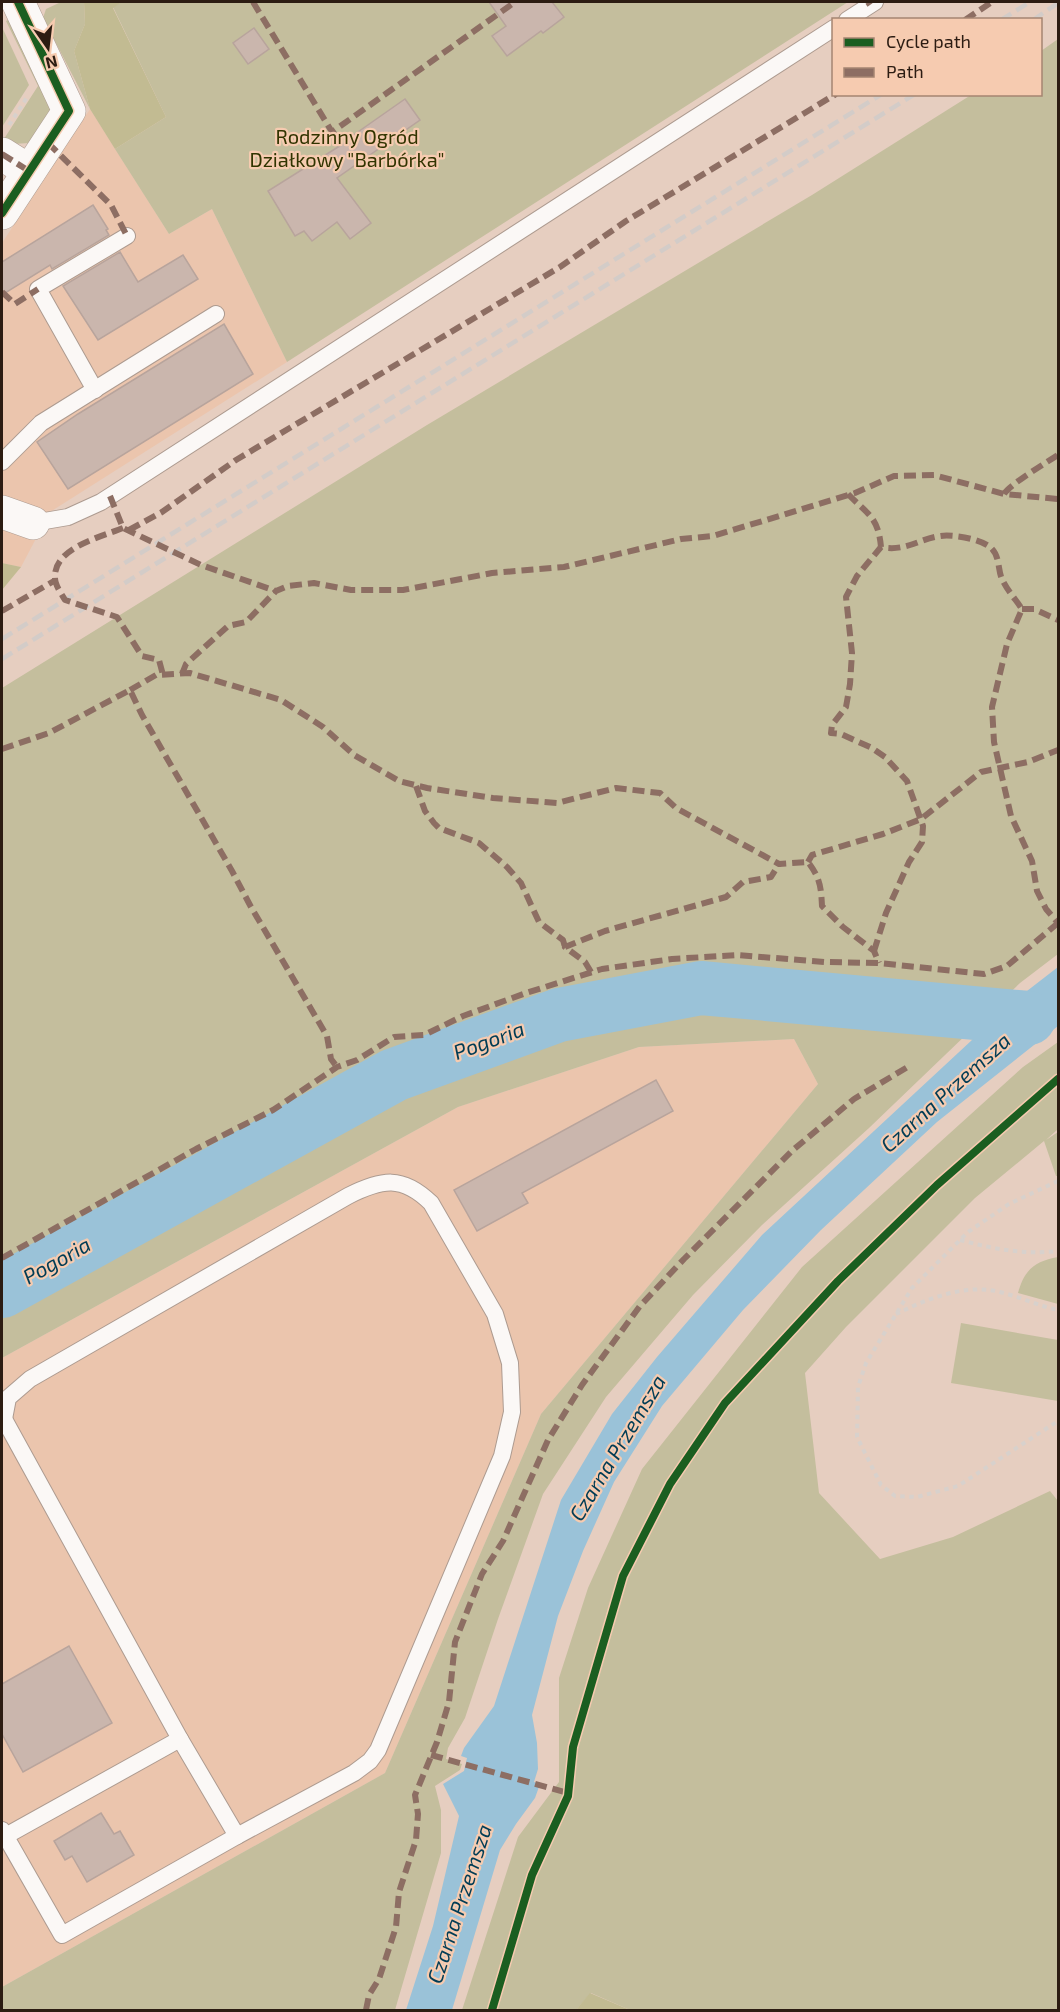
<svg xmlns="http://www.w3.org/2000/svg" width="1060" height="2012" viewBox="0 0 1060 2012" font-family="'Exo 2',sans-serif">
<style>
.built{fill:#ebc5ad}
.green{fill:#c4be9d}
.forest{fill:#c2bb92}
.water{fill:#9ac2d8}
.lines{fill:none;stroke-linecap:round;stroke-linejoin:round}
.river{stroke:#9ac2d8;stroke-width:54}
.building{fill:#cab6ad;stroke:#b8a49c;stroke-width:1.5}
.service-casing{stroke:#ad9b90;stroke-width:18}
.minor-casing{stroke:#ad9b90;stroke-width:34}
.path{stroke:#d8d1cc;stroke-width:4;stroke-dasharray:4.5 4.5;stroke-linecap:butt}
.service{stroke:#fbf8f6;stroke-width:16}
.minor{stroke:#fbf8f6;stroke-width:33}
.rail{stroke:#d3ccc8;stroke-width:4.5;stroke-dasharray:12 6;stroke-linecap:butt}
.quiet{stroke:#8d6e63;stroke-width:6;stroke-dasharray:12 6;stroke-linecap:butt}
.cycleway-casing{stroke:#f6cbb0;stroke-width:11}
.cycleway{stroke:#1b5e20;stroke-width:8}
.labels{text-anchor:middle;stroke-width:4.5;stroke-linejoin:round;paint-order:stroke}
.park-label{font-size:20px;fill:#313400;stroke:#f6cbb0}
.water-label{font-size:21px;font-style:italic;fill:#003c55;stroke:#f6cbb0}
</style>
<rect width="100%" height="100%" fill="#e6cec0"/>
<g class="built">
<polygon points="90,109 169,234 212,209 287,362 50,512 21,567 2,563 2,243"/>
<polygon points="794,1039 818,1084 541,1414 385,1773 2,1987 2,1358 458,1107 639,1047"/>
</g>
<g class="green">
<polygon points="61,2 84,2 85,24 74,51 90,109 43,18 46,9"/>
<polygon points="122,2 848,2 287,362 212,209 169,234 115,149 166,117 113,7"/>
<polygon points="14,17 55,107 30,143 12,144 2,142 38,86 6,21"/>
<polygon points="2,27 29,85 2,127"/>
<polygon points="1058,39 1058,954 1020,983 869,1128 762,1225 693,1295 606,1397 543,1494 498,1619 465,1718 448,1748 446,1759 462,1764 460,1770 435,1786 441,1810 441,1853 395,2010 2,2010 2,1987 385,1773 541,1414 818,1084 794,1039 639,1047 458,1107 2,1358 2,688 427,425 812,195 971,95 1040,94 1041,51"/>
<polygon points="1058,1042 1058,1129 1046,1140 1058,1132 1058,1176 1056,1176 1044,1141 975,1198 846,1327 805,1373 819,1493 880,1559 953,1537 1050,1491 1058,1501 1058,2010 630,2010 591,1993 576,2010 462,2010 518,1837 559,1782 559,1678 588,1588 642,1469 802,1267 1023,1067"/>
<path d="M1058,1257V1304L1018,1293C1024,1270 1035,1261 1058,1257Z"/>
<polygon points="961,1323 1058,1340 1058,1401 951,1383"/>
</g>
<g class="forest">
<polygon points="84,2 122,2 113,8 166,117 115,149 90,109 74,51 85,24"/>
<polygon points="2,563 21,567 2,590"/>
<polygon points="590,1993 630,2010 576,2010"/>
</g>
<polygon class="water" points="1058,967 1058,1026 937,1122 821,1230 743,1310 662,1406 614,1482 583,1551 558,1616 532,1715 537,1743 538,1769 534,1782 540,1784 535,1798 516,1824 500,1850 452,2010 406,2010 433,1926 459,1816 443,1784 464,1771 467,1758 461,1756 464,1748 494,1706 561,1500 612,1414 657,1357 762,1235 1014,1001"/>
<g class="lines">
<polyline class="river" points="2,1291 394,1075 559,1015 701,988 1029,1018"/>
</g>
<g class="building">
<polygon points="489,2 552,2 564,17 543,33 541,31 507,56 492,36 506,26"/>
<polygon points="254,28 269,49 248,64 233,43"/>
<polygon points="405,99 420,120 337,178 371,223 350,239 337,222 312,241 304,231 295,236 268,191 346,142 345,141"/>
<polygon points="93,205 108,229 106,230 109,235 52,269 50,265 2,295 2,262"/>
<polygon points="120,252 138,282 183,255 198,279 98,340 63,286"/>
<polygon points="224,324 253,374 68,489 37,442 78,414"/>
<polygon points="656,1080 673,1111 522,1193 528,1203 477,1231 454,1190"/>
<polygon points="69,1646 112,1723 23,1772 2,1734 2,1684"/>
<polygon points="101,1813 114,1834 120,1831 134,1855 87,1882 72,1856 65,1860 54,1841"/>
</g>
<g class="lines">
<defs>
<g id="service">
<polyline points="847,20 875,2"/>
<polyline points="95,390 38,289 127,236"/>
<polyline points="2,462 41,423 216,314"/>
<polyline points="33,523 68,517 101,502 834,28"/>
<path d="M4,1419L8,1398L30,1379L348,1196C382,1179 402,1175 431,1203L495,1314L510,1363L512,1412L502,1456L378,1750L370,1761L354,1773L237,1836L180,1739"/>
<polyline points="2,1420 4,1419 180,1739 2,1838"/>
<polyline points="2,1830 62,1935 237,1836"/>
</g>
<g id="minor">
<polyline points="2,154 29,171"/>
<polyline points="2,213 69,111 18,2"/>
<polyline points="2,512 33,523"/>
</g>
</defs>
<use href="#service" class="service-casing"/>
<use href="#minor" class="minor-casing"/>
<g class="path">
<polyline points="9,125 28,96"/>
<polyline points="1058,1181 1009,1204 968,1232 912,1288 866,1363 858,1387 857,1437 881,1485 895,1496 917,1497 958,1486 1058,1421"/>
<path d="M960,1240C994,1249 1024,1255 1058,1251"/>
<path d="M896,1314C927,1299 965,1283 1000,1292C1020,1297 1039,1306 1058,1310"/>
</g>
<use href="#service" class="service"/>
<use href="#minor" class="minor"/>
<g class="rail">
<polyline points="1001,20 1030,2"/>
<polyline points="1033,20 1058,3"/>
<polyline points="2,639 882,94"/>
<polyline points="2,659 915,94"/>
</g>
<g class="quiet">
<polyline points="253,2 332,132 515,2"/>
<polyline points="868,2 870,5"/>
<polyline points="965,20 992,2"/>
<polyline points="48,143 111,205 127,236"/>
<polyline points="2,154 29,171"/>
<polyline points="2,292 15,304 38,289"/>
<path d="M848,494C868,515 878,516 881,547C905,552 919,539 940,536C953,534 980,539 990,547C1001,556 997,571 1003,581C1008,591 1016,600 1022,609L1007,644L992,707L994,742L1011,816L1032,861L1037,891L1046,909L1058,923"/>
<path d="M1004,494C1009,485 1047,462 1058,455"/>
<polyline points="110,496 123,528 201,565 276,591"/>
<path d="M123,528C101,537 53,548 55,578C55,585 61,593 65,600L117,617L142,656L159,660L163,675"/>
<polyline points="129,530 162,512 236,460 560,267 626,221 836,94"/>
<polyline points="1022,609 1034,609 1058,620"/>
<polyline points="2,611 54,581"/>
<polyline points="182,674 186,664 228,626 246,622 276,591 288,586 314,583 351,590 403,590 492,573 564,567 681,539 713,536 855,493 894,476 934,475 1004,494 1058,499"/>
<path d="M130,690L156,675L190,673L281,700L323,727L354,755L399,781L427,788L493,798L557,803L616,788L660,793L676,808L779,864L808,862C820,878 821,886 822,906L843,927L874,951L879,963"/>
<polyline points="2,749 49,733 130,690 142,715 232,871 251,907 327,1036 331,1059 337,1067"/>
<polyline points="416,786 425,811 434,823 439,828 479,843 507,867 521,883 539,922 563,940 565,947"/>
<polyline points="808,862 812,855 883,834 921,819 981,772 1028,762 1058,750"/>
<polyline points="874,951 886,913 909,862 922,842 923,826 907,781 885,757 872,748 841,734 831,733 832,725 846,707 850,684 852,653 846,597 857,576 881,547"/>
<polyline points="591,972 585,962 565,947 605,931 726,897 743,882 771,877 779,864"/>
<polyline points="2,1258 196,1149 273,1110 337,1067 357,1060 394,1037 424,1035 463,1016 526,993 602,969 672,959 737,955 825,962 879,963 984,974 1007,966 1058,923"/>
<polyline points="431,1755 568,1793"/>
<polyline points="366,2010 369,1995 379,1979 396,1927 399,1892 416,1840 418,1814 415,1795 437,1742 449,1702 455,1642 482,1574 503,1541 548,1440 582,1385 640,1306 684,1259 793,1150 854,1099 911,1065"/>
</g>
<defs>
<g id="cycleway">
<polyline points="2,213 69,111 18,2"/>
<polyline points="492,2010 532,1875 568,1796 573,1747 623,1576 670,1484 725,1403 838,1281 937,1185 1058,1079"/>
</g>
</defs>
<use href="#cycleway" class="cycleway-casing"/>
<use href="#cycleway" class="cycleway"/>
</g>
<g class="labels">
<g class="park-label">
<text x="347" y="144">Rodzinny Ogród<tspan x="347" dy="23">Działkowy "Barbórka"</tspan></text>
</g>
<g class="water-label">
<text transform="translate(489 1041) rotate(-20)" y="7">Pogoria</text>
<text transform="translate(946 1093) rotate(-42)" y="7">Czarna Przemsza</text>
<text transform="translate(57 1261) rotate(-29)" y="7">Pogoria</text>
<text transform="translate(618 1448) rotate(-59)" y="7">Czarna Przemsza</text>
<text transform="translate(460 1904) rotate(-72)" y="7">Czarna Przemsza</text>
</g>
</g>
<rect width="1060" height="2012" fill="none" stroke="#2c1c12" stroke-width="6"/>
<rect x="832" y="18" width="210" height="78" fill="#f6cbb0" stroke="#a58571" stroke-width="1.5"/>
<rect x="844" y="38" width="30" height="9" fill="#1b5e20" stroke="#a58571" stroke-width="1.5"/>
<text x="886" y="48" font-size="18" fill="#2c1c12">Cycle path</text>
<rect x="844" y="68" width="30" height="9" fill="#8d6e63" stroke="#a58571" stroke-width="1.5"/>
<text x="886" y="78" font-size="18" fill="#2c1c12">Path</text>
<g transform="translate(48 48) rotate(166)" stroke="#f6cbb0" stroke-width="4.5" paint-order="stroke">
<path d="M0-4.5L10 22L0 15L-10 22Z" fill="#2c1c12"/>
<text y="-9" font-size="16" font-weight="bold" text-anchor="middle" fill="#2c1c12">N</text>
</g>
</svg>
